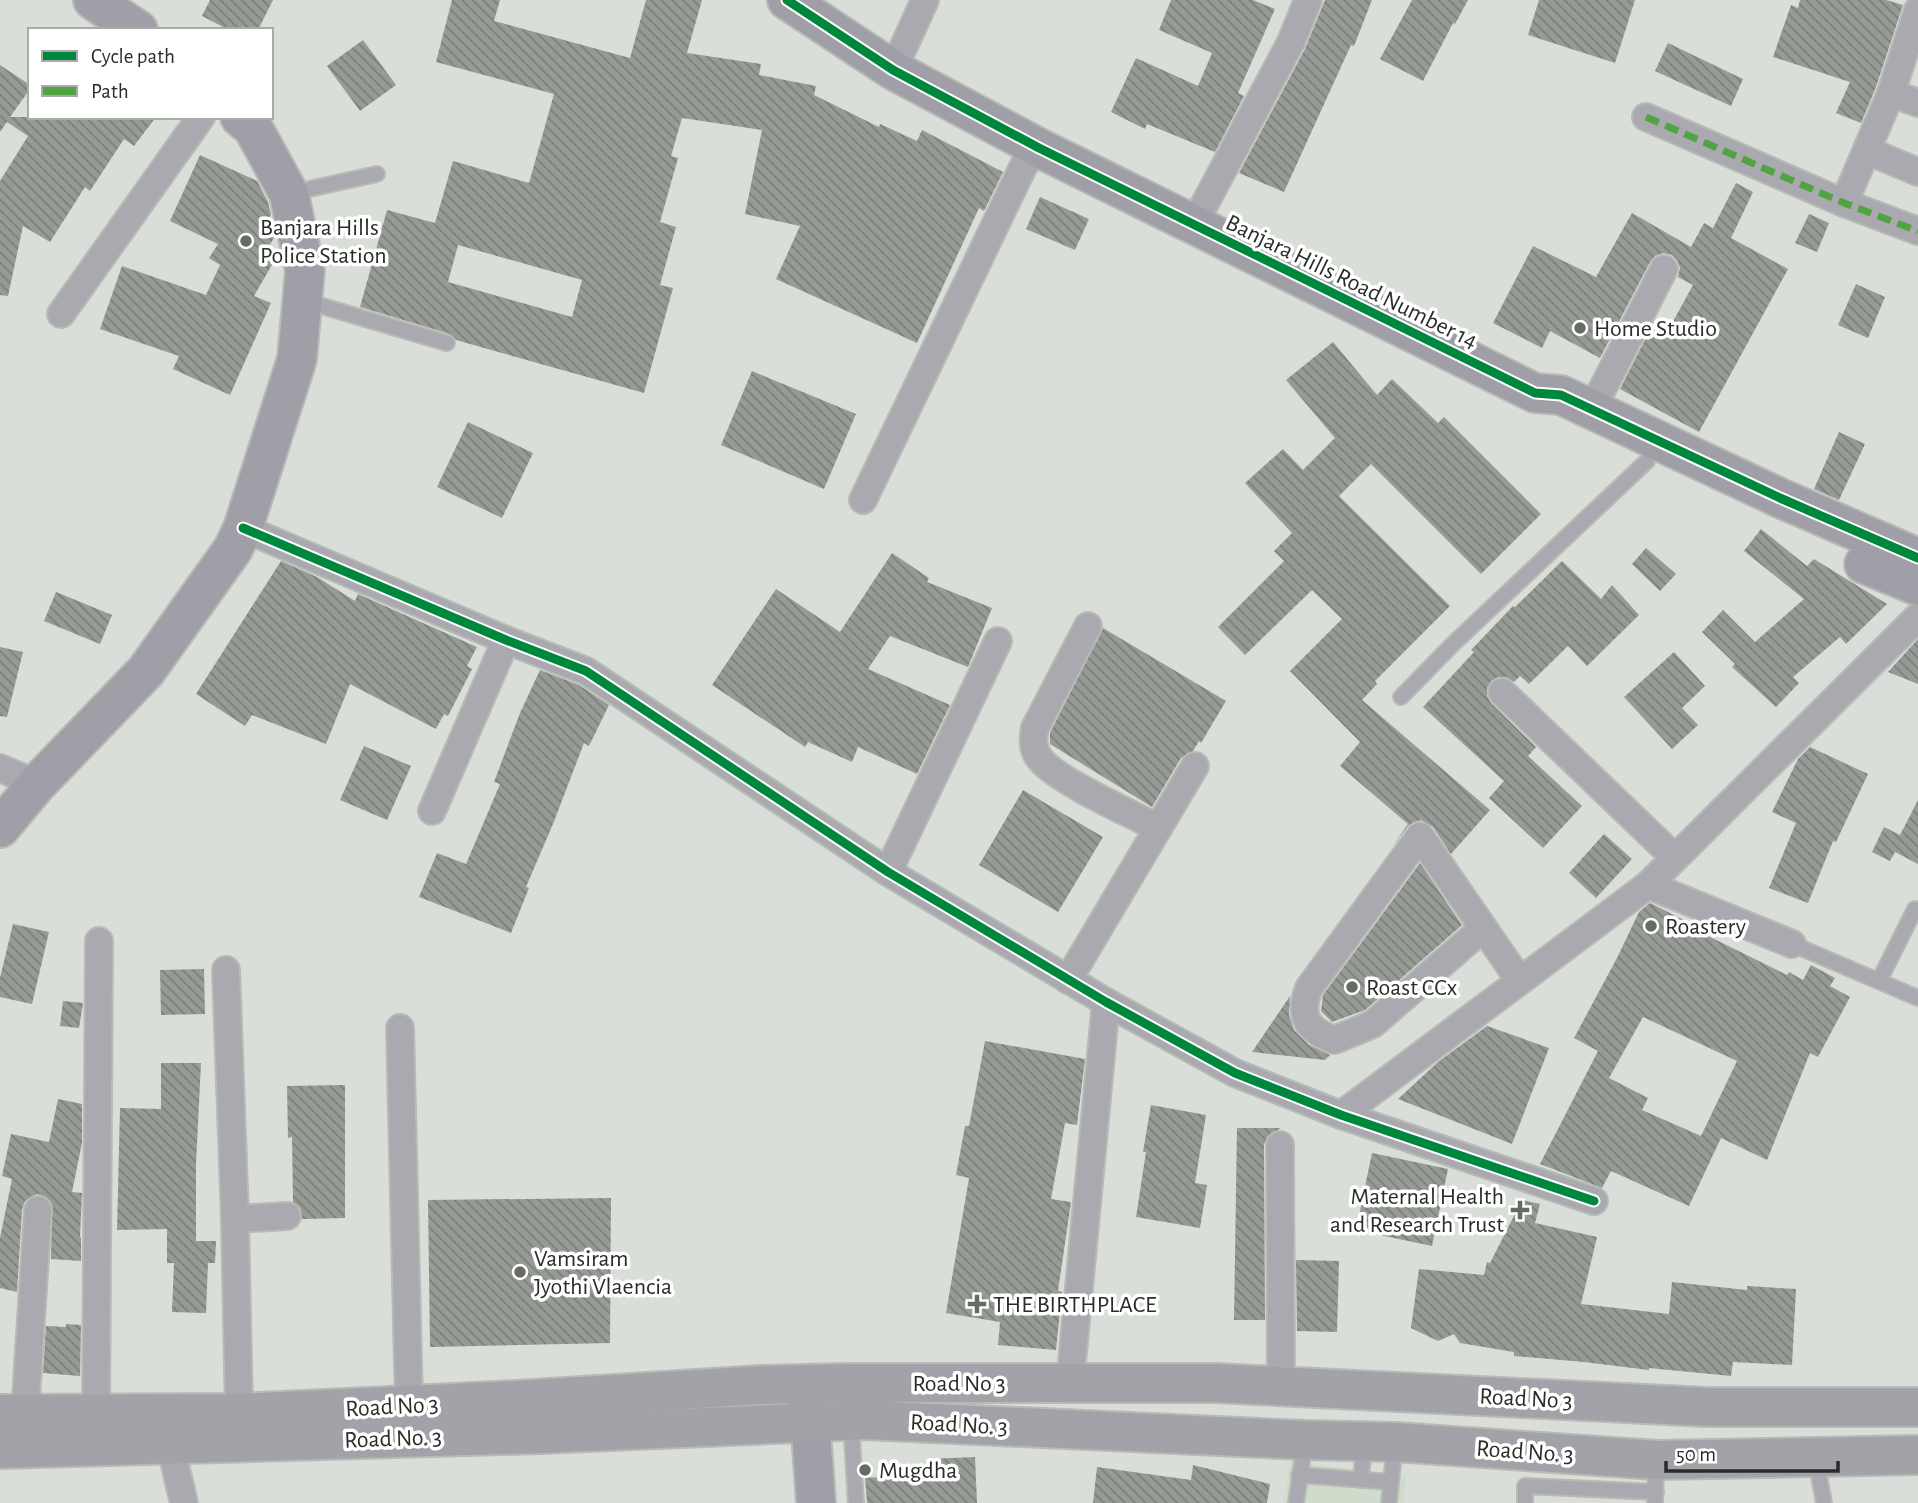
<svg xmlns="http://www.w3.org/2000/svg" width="1918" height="1503" viewBox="0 0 1918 1503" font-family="'Alegreya Sans',sans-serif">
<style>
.built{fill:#d1dbcc}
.building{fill:url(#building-back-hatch);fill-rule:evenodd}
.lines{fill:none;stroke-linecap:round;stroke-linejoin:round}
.lane-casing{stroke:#b7bab5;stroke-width:18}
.street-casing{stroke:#b7bab5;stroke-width:30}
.secondary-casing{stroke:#b7bab5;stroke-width:42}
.primary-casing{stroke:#b7bab5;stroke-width:42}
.lane{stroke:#aaa9af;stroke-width:14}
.street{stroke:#aaa9af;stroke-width:26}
.secondary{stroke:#a09ea6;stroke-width:38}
.primary{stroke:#a2a2a8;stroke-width:38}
.quiet{stroke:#51a442;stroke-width:7;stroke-dasharray:14 7;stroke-linecap:butt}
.cycleway-casing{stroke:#fff;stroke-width:13}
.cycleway{stroke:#00873e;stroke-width:9}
.poi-dot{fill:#676b65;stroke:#fff;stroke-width:2.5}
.labels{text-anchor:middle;stroke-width:7;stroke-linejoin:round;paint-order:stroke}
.poi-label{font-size:24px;fill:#292d27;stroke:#fff;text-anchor:start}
.street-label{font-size:24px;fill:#292d27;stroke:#fff}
</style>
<defs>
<pattern id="building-back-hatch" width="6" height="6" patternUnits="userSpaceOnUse" patternTransform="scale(1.75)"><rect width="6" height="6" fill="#979b96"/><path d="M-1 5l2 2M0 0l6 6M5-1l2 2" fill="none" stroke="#7b7f7a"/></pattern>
</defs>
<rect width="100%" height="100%" fill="#d9ded8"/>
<polygon class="built" points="1290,1461 1406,1476 1403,1503 1284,1503"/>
<g class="building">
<polygon points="210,0 273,0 258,30 229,30 202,16"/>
<path d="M452,0H500L494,21L630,58L646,0H702L687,53L761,64L759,75L816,86L814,95L879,127L880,124L917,141L922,130L1003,172L984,211L979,208L917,343L776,279L800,226L745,214L762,130L682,118L671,156L678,158L660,222L676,227L660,285L673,288L644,393L456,340L450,334L360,307L387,210L435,223L453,161L529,183L554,94L436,62ZM458,245L582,280L572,317L448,282Z"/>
<polygon points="1171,0 1253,0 1275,9 1238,93 1244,96 1215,152 1147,124 1145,129 1111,112 1136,58 1198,86 1212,53 1159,30"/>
<polygon points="1325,0 1372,0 1354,46 1351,45 1284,192 1239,173 1305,49"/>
<polygon points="1412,0 1468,0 1455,24 1453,23 1423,81 1380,59"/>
<polygon points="1539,0 1635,0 1615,63 1528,35"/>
<polygon points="1800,0 1886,0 1903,5 1876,87 1861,123 1836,113 1850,82 1773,57 1791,5 1798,8"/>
<polygon points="363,40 396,85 360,111 327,66"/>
<polygon points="1668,43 1743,79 1731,106 1655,71"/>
<polygon points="0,65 30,85 30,89 10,117 156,117 134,146 124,139 90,191 85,187 50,242 23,226 8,296 0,295 0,181 28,136 7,122 0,132"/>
<polygon points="200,155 257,181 268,202 271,215 265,225 274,231 275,236 267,250 277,256 254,296 271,303 230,395 173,369 179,356 100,329 122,266 206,295 220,265 209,258 218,244 170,221"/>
<polygon points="1736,183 1753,192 1731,238 1788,269 1699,432 1620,389 1651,328 1665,336 1693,285 1678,277 1680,268 1677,260 1672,255 1663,253 1655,256 1650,262 1600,358 1550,331 1542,348 1493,323 1533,246 1596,277 1632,213 1691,247 1704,223 1713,228"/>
<polygon points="1040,197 1089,219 1075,250 1026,229"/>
<polygon points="1809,214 1829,223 1817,252 1795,243"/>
<polygon points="1856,284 1885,297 1868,338 1838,325"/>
<polygon points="1333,342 1377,395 1392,379 1438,423 1444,417 1541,514 1481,574 1371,464 1339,496 1450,606 1375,681 1377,684 1362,700 1490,810 1451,854 1433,827 1421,820 1414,822 1408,826 1392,847 1408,824 1340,766 1360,742 1290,671 1342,619 1312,590 1245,655 1218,627 1284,561 1274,551 1292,533 1245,483 1283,449 1303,470 1335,438 1286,380"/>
<polygon points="752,371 856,414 824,489 721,445"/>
<polygon points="468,422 533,453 502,518 437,487"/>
<polygon points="1839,432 1865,444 1839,500 1814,489"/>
<polygon points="1761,529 1807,566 1814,559 1887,604 1846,644 1840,637 1793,677 1799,683 1776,707 1732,667 1735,664 1702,632 1723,610 1755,642 1804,599 1744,551"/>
<polygon points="1646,548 1676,574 1660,591 1632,564"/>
<polygon points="892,553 929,578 927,582 992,608 968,667 890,636 868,669 950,705 917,774 858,747 852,762 808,742 805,747 712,685 776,589 840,632"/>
<polygon points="281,561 317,577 355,601 358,594 477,647 467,666 472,669 448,716 444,714 436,729 350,684 326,744 252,715 245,726 196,694"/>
<polygon points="1562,561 1601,599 1612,585 1639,615 1587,666 1568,646 1529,684 1520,676 1514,682 1506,677 1498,677 1491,681 1487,688 1487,696 1491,703 1536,747 1528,756 1582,806 1543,848 1489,798 1504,781 1423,707 1474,652 1471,650 1513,606 1515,607"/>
<polygon points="56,592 112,615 100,644 44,621"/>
<polygon points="1103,628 1226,701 1201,743 1199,741 1193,751 1181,758 1152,807 1050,744 1050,733"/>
<polygon points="1918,639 1918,684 1888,672"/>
<polygon points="0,647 23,652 7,717 0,716"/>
<polygon points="1674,652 1705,686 1682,708 1698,725 1672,749 1624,697"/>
<polygon points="540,670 579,685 609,705 589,746 584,743 553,824 526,887 529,888 511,933 419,897 437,853 466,864 500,784 494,782 520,713"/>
<polygon points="364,746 411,766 387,820 340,800"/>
<polygon points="1810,747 1868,774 1836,842 1833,841 1808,903 1769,888 1796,823 1772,812 1798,759"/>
<polygon points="1023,790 1103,837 1058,912 979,865"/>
<polygon points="1918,800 1918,864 1895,852 1890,861 1872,852 1884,827 1900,835"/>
<polygon points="1604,834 1632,859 1596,898 1569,873"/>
<polygon points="1420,863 1462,925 1365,1010 1332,1022 1321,1011 1323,995"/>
<path d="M1650,903L1690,923L1688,926L1787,975L1789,972L1803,980L1811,965L1835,978L1830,986L1850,997L1818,1057L1810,1053L1767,1160L1721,1138L1689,1206L1611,1171L1602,1188L1540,1164L1598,1051L1574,1038L1617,958L1639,912ZM1643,1017L1737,1061L1701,1136L1642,1110L1648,1098L1609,1078Z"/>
<polygon points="13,924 49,932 32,1004 0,997 0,978"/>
<polygon points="204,969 205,1014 161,1015 160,970"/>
<polygon points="1290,996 1289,1015 1294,1030 1309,1045 1330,1055 1325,1060 1252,1052"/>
<polygon points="63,1001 83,1003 79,1028 60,1026"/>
<polygon points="1487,1026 1549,1048 1512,1144 1398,1099 1438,1062"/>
<polygon points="985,1041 1085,1059 1077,1125 1065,1123 1051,1199 1071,1202 1058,1291 1062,1292 1056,1350 998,1345 1000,1322 946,1313 969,1178 956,1175 965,1126 969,1126"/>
<polygon points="161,1063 201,1063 196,1164 196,1241 216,1241 215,1263 208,1263 206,1313 172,1312 174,1263 167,1263 167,1229 117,1230 120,1108 161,1109"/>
<polygon points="345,1085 345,1218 302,1219 300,1208 293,1202 292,1137 288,1138 287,1086"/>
<polygon points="58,1099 82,1104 82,1143 72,1192 82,1193 80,1237 81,1237 81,1261 51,1259 52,1204 46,1197 38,1194 32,1196 25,1201 22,1209 17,1292 0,1288 0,1238 12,1179 2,1176 11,1134 49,1142"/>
<polygon points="1151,1105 1206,1115 1195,1183 1207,1185 1200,1228 1136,1217 1146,1152 1143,1152"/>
<polygon points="1237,1128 1281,1128 1267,1137 1264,1145 1265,1320 1234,1320"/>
<polygon points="1372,1153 1448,1169 1432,1246 1356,1230"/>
<polygon points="611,1198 610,1343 430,1347 428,1200"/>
<polygon points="1522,1200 1540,1204 1535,1223 1597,1237 1581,1304 1669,1314 1672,1282 1747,1290 1747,1286 1796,1289 1792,1365 1733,1362 1731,1376 1649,1368 1649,1370 1584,1362 1514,1356 1514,1352 1460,1343 1454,1334 1438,1341 1411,1328 1419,1269 1484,1275 1487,1262 1490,1263"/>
<polygon points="1296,1260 1339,1261 1337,1332 1297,1331"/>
<polygon points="66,1324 81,1325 80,1376 43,1373 46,1326 66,1327"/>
<polygon points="975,1457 977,1503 867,1503 865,1478 928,1474 928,1459"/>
<polygon points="1193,1465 1270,1484 1267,1503 1093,1503 1097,1467 1191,1480"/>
</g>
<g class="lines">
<defs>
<g id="lane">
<polyline points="291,193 377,174"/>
<polyline points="305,301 447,343"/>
<polyline points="1401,697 1453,644 1647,461"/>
<polyline points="1792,944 1918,998"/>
<polyline points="1879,981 1915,909"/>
<polyline points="851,1422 856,1503"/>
<polyline points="1816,1460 1824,1503"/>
<polyline points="1299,1475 1391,1482"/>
<polyline points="1361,1480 1364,1443"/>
<polyline points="1296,1503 1305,1442"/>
<polyline points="1389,1503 1395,1442"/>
<polyline points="1525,1503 1525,1486 1656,1492"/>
<polyline points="1655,1503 1656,1462"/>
</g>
<g id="street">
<polyline points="893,70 925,0"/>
<polyline points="1891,93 1918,10"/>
<polyline points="1646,117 1844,203 1918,231"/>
<polyline points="1868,151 1918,172"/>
<polyline points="1844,203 1891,93 1918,103"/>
<polyline points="1194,224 1291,42 1308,0"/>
<polyline points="61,314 201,117"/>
<polyline points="1592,409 1664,269"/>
<polyline points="863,500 1024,165 1039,148"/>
<polyline points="243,528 506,640 586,671 888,872 1106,1002 1235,1073 1341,1115 1594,1201"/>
<path d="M1088,626L1035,728C1033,739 1032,749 1040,759C1057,781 1130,813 1158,828"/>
<polyline points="1502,692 1674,857"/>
<polyline points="0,768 37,784"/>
<polyline points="432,811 506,640"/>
<polyline points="888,872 998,641"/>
<polyline points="1648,885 1792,944"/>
<path d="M1483,928L1373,1024L1334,1040C1307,1030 1298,1016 1309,988L1420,836L1520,981"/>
<polyline points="226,970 235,1219 239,1413"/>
<polyline points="1068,980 1195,766"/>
<polyline points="400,1028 409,1405"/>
<polyline points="1341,1115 1648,885 1918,617"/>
<polyline points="1280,1145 1281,1386"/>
<polyline points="235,1219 287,1216"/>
<polyline points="1070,1383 1106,1002"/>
<polyline points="96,1412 99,941"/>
<polyline points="25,1414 38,1210"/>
<polyline points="170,1444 184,1503"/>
</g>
<g id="secondary">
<polyline points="93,0 138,30"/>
<polyline points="787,0 893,70 1039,148 1535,393 1561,395 1780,498 1918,558"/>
<polyline points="1864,564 1918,586"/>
<polyline points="0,828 37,784 146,671 233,549 243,528 297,359 305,270 289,194 253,128 240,117"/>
<polyline points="808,1390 816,1503"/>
</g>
<g id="primary">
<polyline points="0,1414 239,1413 517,1400 762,1385 847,1383 1215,1383 1707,1407 1918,1407"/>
<polyline points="0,1449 541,1434 866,1420 1305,1440 1395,1442 1656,1460 1918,1455"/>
</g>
</defs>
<use href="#lane" class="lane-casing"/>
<use href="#street" class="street-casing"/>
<use href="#secondary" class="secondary-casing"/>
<use href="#primary" class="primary-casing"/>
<use href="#lane" class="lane"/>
<use href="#street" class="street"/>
<use href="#secondary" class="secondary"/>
<use href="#primary" class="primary"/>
<polyline class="quiet" points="1646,117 1844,203 1918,231"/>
<defs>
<g id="cycleway">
<polyline points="787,0 893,70 1039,148 1535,393 1561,395 1780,498 1918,558"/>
<polyline points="243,528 506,640 586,671 888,872 1106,1002 1235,1073 1341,1115 1594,1201"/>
</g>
</defs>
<use href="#cycleway" class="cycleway-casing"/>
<use href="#cycleway" class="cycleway"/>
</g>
<g class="poi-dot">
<circle cx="246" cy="241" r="7"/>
<circle cx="1580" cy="328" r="7"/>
<circle cx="1651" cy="926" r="7"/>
<circle cx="1352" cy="987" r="7"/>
<path d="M1516.5 1199.5h7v7h7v7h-7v7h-7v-7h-7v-7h7z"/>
<circle cx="520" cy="1272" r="7"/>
<path d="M973.5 1293.5h7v7h7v7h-7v7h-7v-7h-7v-7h7z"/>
<circle cx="865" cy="1470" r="7"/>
</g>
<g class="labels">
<g class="poi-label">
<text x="260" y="235">Banjara Hills<tspan x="260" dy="28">Police Station</tspan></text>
<text x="1594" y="336">Home Studio</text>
<text x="1665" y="934">Roastery</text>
<text x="1366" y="995">Roast CCx</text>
<text x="1504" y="1204" text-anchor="end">Maternal Health<tspan x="1504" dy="28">and Research Trust</tspan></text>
<text x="534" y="1266">Vamsiram<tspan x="534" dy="28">Jyothi Vlaencia</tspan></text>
<text x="993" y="1312">THE BIRTHPLACE</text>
<text x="879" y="1478">Mugdha</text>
</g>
<g class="street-label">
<text transform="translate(1352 281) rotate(26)" y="8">Banjara Hills Road Number 14</text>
<text x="959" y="1391">Road No 3</text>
<text transform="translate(1526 1398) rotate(3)" y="8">Road No 3</text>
<text transform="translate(392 1406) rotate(-3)" y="8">Road No 3</text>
<text transform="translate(959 1424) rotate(3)" y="8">Road No. 3</text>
<text transform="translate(393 1438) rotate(-2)" y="8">Road No. 3</text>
<text transform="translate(1525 1451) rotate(4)" y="8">Road No. 3</text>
</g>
</g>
<rect x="28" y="28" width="245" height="91" fill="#ffffff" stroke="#a9aba9" stroke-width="2"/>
<rect x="42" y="51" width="35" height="10" fill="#00873e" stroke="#a9aba9" stroke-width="2"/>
<text x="91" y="63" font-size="21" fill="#292d27">Cycle path</text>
<rect x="42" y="86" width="35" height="10" fill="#51a442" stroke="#a9aba9" stroke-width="2"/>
<text x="91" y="98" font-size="21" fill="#292d27">Path</text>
<path d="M1666 1461v10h172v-10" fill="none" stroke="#292d27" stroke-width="3.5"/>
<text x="1676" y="1461" font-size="21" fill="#292d27" stroke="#ffffff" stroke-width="5" paint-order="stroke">50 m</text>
</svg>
